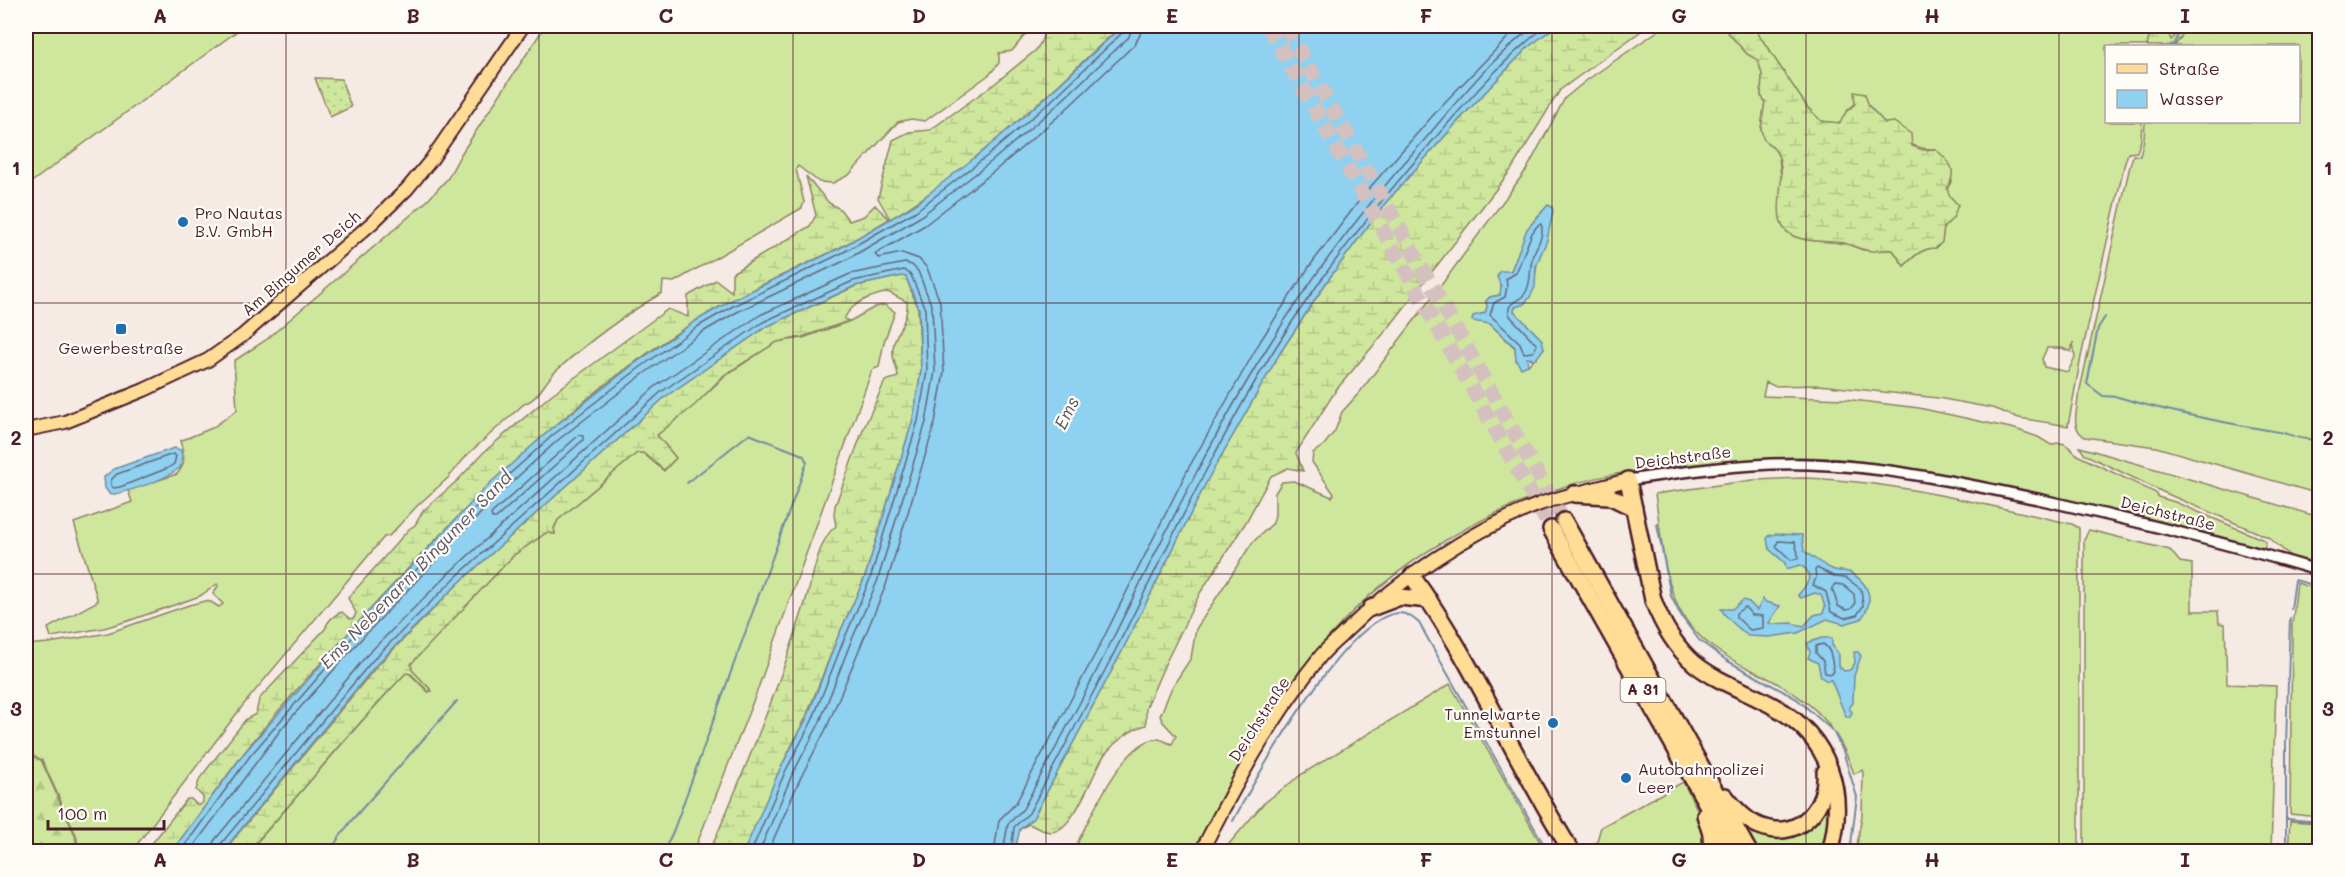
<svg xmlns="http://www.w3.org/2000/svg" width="2345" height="877" viewBox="0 0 2345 877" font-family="Mali,sans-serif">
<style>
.grass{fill:#cee79d;stroke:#8c8364;stroke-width:1.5;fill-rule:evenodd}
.forest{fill:url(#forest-firs);stroke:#8c8364;stroke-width:1.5}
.wetland{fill:url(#wetland-marsh);stroke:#8c8364;stroke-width:1.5}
.park{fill:url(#park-dots);stroke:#8c8364;stroke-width:1.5}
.water{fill:#8ed1f0;stroke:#738aa1;stroke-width:1.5}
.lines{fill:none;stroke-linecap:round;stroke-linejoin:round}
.shore{stroke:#65667a;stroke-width:1.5}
.stream{stroke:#738aa1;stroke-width:2}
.highway-tunnel{stroke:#d4c1bf;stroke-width:15;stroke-dasharray:15 8;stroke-linecap:butt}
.minor-casing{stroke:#4a1f2b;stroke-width:14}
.major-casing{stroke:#4a1f2b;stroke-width:16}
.highway-casing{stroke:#4a1f2b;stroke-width:20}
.minor{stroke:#fdfcf7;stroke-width:9}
.major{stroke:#ffdd96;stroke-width:12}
.highway{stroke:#ffdd96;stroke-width:15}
.grid{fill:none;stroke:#4a1f2b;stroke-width:1.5;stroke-opacity:0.55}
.poi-dot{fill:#1f6fb2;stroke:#fdfcf7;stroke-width:2}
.labels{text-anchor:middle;stroke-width:4.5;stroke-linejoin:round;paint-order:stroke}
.shield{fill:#fdfcf7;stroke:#806168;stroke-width:1.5}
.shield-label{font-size:15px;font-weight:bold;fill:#4a1f2b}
.poi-label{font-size:16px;fill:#4a1f2b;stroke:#fdfcf7;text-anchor:start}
.street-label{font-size:16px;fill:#4a1f2b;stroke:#fdfcf7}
.water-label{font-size:18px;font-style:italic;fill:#5e5466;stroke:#fdfcf7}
.neatline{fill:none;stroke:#4a1f2b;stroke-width:2}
.grid-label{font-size:20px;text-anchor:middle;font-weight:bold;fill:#4a1f2b}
</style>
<defs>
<pattern id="forest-firs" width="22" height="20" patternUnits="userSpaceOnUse" patternTransform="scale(1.5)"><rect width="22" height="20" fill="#cee79d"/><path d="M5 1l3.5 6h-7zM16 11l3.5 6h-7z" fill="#b2c687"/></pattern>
<pattern id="wetland-marsh" width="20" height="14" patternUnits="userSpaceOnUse" patternTransform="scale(1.5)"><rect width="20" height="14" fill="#cee79d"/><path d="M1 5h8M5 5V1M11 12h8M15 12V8" fill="none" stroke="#b2c687"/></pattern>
<pattern id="park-dots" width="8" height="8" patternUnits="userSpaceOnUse" patternTransform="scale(1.5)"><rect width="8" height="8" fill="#cee79d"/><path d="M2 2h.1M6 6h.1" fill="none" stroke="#b2c687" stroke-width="1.8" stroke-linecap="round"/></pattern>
</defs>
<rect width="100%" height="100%" fill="#f6eae4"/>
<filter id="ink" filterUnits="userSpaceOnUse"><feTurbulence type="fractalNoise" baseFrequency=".0167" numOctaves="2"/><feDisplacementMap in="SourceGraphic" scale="12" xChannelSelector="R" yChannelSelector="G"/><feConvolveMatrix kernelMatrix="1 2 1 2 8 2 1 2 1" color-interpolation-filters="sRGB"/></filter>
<g filter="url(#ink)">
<g class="grass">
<polygon points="26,26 244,26 26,186"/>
<path d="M545,26H1026L1025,35L1012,51L999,53V63L990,74L925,121L911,119L898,122L849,175L833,183L819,182L798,166L796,169L804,202L802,208L674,282L663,281L662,293C624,315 589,341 556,371C544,382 540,398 524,404L468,454L448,478L418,505L389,536L384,537L244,704L132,851H78L77,837L42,760L26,752V645L49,643L108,633L189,605L205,601L211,602L219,607L223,604L213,594L218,586L217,584L200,596L128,621L104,628L51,637L48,628L98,601L74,523L132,502L128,490L177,474C187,463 184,454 180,441L212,428L237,410L234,361L266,340L427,201L448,178L461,154Z"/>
<path d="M1665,26H1722L1747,54L1758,60L1762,74L1761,96L1765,101L1761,129L1767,144L1774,148L1779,157L1782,187L1780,216L1783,227L1793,236L1801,238L1847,244L1863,250H1893L1904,266C1914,256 1922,248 1936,248L1942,242L1944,227L1953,217L1947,189L1952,180L1935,149C1906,151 1888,126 1869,106L1855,104L1846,112L1840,124L1821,121L1807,107L1753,26H2179L2176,27L2175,36L2171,41L2152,29L2147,46H2106V122H2142L2141,140L2137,152L2128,153L2124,166L2081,357L2068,426L2019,418L1992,408L1938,398L1819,385L1774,386L1766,382L1763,396L1844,399L1919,408L2015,429L2038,437L2051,445C2066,438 2069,450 2081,457L2156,493L2158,497L2175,502L2264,540L2266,542L2265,546L2261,549C2173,525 2083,502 1994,484C1938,473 1883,462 1827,458C1791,456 1756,459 1720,462C1667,466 1611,471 1560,488C1468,518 1380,573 1319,649C1268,711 1231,781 1195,851L1073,852C1086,826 1125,736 1159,739C1163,740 1168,743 1172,744L1176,736L1163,722L1160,716L1172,687L1191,658L1196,629L1252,543L1273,523L1275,515V493L1282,482L1294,481L1332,497L1334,494L1312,462L1313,453L1324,445L1335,431L1342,412L1360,392L1445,280L1527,169L1565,98L1587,80ZM1548,206C1548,217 1550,228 1547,239C1545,246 1540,253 1538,260C1533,279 1537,300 1515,307L1514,311L1541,340L1544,348L1528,365L1516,360L1515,348L1490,324L1474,316L1485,313L1487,307L1486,301L1490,297L1500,295C1502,284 1508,278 1512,268C1522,245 1527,223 1548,206ZM2073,342L2075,357L2068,372L2044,367L2042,359L2047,348H2062L2071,352Z"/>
<path d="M2218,26H2319V494L2156,447L2085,437C2070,428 2077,412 2078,398L2129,170L2133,155L2140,156L2144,139L2145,122H2298V46H2174L2180,39L2184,29L2210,33L2216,29Z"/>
<path d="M885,305L895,312L884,342L879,367L872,370L756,694L694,851L248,852C302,793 351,730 406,673L410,674L428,692L432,691L412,670L411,663L514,555L546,533L555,534L554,529L558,520L637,453H643L664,471L676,458L657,435L695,404L725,376L776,342L803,338L850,321L875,307Z"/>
<polygon points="2080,447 2319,517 2319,567 2294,559 2268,537 2165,493 2084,454"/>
<path d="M1803,478C1894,481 1983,504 2072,524L2079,528V851H1856L1862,815L1863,770L1854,774C1835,717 1805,696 1752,670C1725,657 1698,641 1682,614C1663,582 1661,531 1655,494L1753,480Z"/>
<polygon points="2089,530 2170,550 2180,562 2192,564 2192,611 2218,611 2219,623 2225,624 2227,684 2276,686 2271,851 2084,851 2084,539"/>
<polygon points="2297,583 2319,590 2319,817 2290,814 2292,626"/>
<polygon points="1450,684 1545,851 1223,851 1263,804 1302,774"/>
<polygon points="1683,782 1700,815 1709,852 1585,852 1597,841 1601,827"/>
<polygon points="1832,782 1827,851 1756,851 1747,836 1759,829 1789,831"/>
<polygon points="2290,821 2319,823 2319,851 2288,851"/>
</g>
<polygon class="forest" points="26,753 41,760 75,835 77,851 26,851"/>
<g class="wetland">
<path d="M1046,26H1122C1095,48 1071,74 1045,97C997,140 946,186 890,219L878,198L893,140L909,132L930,130L993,85L1036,50L1041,42Z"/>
<path d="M1556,26H1648L1560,90L1511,170L1390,326L1336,390L1296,453L1303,471L1288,468L1271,476L1246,522L1200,593L1165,664L1146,708V725C1131,729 1115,742 1105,754C1093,771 1075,831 1051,832C1044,832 1035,827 1029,824L1020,829L1033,818L1120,655L1208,479L1280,353L1328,280L1382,207L1460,119L1527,48Z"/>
<path d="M1722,26H1753L1807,107L1821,121L1840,123L1846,112L1855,104L1854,92L1865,94L1869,106L1885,123L1894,122L1911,134L1912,146L1923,150L1935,149C1951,162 1958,170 1947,189L1950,196L1958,205L1953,218L1944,227L1942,242L1936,248C1922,248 1914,256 1904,266L1893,250C1887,249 1881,251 1875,251C1864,252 1855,246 1844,243C1827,240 1794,245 1783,227C1773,210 1787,175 1778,155C1775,147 1768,145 1763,138L1761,129L1765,101L1761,96L1762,74L1758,60L1747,54Z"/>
<polygon points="2179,26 2218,26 2216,29 2210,33 2198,29 2184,29 2180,39 2174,46 2147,46 2151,29 2167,30 2171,40 2175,36 2176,27"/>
<path d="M806,176L829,203L840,209L849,221L864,216L875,205L889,219C873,229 856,239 839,248C791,272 741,292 696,321C570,400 465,505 366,614C324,660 281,705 244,753C219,786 196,819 172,851H146L187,799H191L196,804L200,805L203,802V797L196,790L200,778L246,719L256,714L259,699L325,629C328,620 333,615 342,612L350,619L354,618L356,613L348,598L409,529L415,525L423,511L458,480L484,452L551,395L668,309L688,317V296L716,280L732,292V273L810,226L816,215Z"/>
<path d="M902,276L906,277L918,309L921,371L913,419L865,577L837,639L806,717L780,769L745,851H710C746,767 782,681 808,593C814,572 819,539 836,526L834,515L835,506L863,430L885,381L898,377C898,367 891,360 893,348C895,331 909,321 907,302L888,292C871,296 852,302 844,319L849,321L802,337L777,342L724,375L695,405L657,435L676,458L664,470L643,453H637L558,520L554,528L555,534L546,533L514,555L411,664L412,670L431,690L429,692L411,674L406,673C350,730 302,793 248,851L223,852L377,666L460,582L665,397L766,327L856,286Z"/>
</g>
<polygon class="park" points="315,78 341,79 351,107 330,117"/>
<g class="water">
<polygon points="1122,26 1556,26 1527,48 1460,119 1382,207 1328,280 1280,353 1208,479 1120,655 1033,818 1020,829 1015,851 744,851 780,769 807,718 837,639 865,577 913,419 921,371 919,309 906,277 902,276 855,286 766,327 665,397 460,582 376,665 223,851 172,851 245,752 354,627 490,483 550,430 634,364 694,322 730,301 840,248 913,206 983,151 1046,97"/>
<polygon points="1548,205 1552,207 1553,211 1547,240 1536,266 1535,287 1530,297 1524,304 1515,307 1514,311 1542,340 1544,348 1536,359 1527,358 1528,365 1521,368 1516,360 1515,347 1490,324 1472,321 1473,316 1485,313 1487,307 1486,301 1490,297 1500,295 1501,286 1497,277 1500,271 1511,271 1527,229"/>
<path d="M174,448L181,450L182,456L180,468C160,482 134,490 110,495L105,488L104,477L114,469Z"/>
<path d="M1776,534L1802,535L1804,551C1812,557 1823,565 1832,569C1838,572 1845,570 1851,573C1870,584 1875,601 1861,619L1844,624L1827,619L1798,633L1769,637L1748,636C1738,627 1727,620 1721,609H1732L1743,600L1749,602L1757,610L1763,599L1766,602L1780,606L1769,623L1772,624L1791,623L1804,626L1814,615L1823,613L1825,607L1821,595L1815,593L1801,598L1798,595C1807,585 1816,574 1800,565L1786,569L1785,563L1769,549L1767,539L1768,536Z"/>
<polygon points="1822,638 1832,638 1832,645 1839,655 1839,666 1844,671 1850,670 1855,663 1854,652 1858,652 1861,656 1854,676 1853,703 1849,708 1852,712 1850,717 1846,717 1831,680 1827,681 1821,677 1818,663 1808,658 1810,652 1807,643"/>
</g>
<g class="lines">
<g class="shore">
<path d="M1538,225L1541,224C1545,235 1537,245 1533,255C1529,267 1532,281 1526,292C1521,302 1504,301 1510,316L1537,345L1533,352L1524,353L1520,343L1490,315L1494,303L1505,297L1507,286L1506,279L1516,273L1532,233Z"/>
<polygon points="579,435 583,436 583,440 496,518 492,518 491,514"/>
<polygon points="173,454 176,456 174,464 168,468 120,487 114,488 111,486 111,480 117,474"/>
<polygon points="1778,541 1795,542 1799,558 1791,560 1776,546"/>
<polygon points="1817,568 1835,577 1846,578 1861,589 1863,606 1857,615 1845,618 1831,612 1826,592 1813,585 1816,578 1815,570"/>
<polygon points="1835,584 1843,585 1854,594 1855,604 1851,609 1846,610 1838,606 1832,588"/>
<polygon points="1745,607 1752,615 1763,616 1763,628 1750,630 1736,617 1736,613"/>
<path d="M1823,644C1833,650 1831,662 1834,671L1832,674L1825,673L1823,661L1816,653V646Z"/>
<polyline points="180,852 250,756 358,631 494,488 553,435 638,369 697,327 733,306 842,253 916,211 987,156 1050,102 1123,32 1125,26"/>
<polyline points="189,852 282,728 364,636 500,493 558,440 642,375 701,333 737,312 846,260 920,217 992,161 1055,107 1129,37 1132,26"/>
<polyline points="211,852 214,841 367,655 450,572 656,386 760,315 850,274 905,263 912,265 918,271 932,307 935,371 926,422 877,582 850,644 819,724 792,775 759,852"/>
<polyline points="218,852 220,845 372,661 456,577 661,392 763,322 853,281 904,270 911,275 925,309 927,371 918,421 870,579 843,642 812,721 785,772 751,852"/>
<polyline points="768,852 800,779 827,727 886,585 935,423 944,372 940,302 927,268 919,259 902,253 878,258 875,254 925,225 997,169 1061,114 1134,45 1140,35 1141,26"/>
<polyline points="994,852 999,820 1016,803 1100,645 1188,469 1261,340 1309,267 1365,193 1443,104 1519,26"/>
<path d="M1003,852L1008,824L1023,809C1052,754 1082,701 1109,646C1160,544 1209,441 1269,345C1315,271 1368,203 1426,138C1459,99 1493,57 1534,26"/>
<path d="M1011,852L1014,827L1029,813C1057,760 1086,707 1114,653C1166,551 1214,447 1274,350C1320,276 1373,209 1430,144C1466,103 1503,59 1546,26"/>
</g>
<g class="stream">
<polyline points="2194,26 2206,29 2214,26"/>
<polyline points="2170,45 2174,44 2178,35 2178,28 2188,26"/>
<path d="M2105,317L2098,328L2087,384L2103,396L2118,397C2171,413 2225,423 2279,432C2295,435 2302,442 2320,438"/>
<polyline points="1657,524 1671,596 1681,616 1699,640 1726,660 1797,699 1833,731 1843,751 1857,797 1850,852"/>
<polyline points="2291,609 2295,580 2320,587"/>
<polyline points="2287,819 2320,822"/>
<path d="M1233,821C1256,778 1347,615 1399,613C1407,613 1413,618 1419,623L1548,852"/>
<polyline points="329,852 351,821 457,701"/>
<polyline points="663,852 673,832 807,462 803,455 749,434 687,483"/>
<polyline points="2286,852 2286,745 2290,618"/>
</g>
<g class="highway-tunnel">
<polyline points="1268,26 1551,529"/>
<polyline points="1286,26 1564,521"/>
</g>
<defs>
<path id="minor" d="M1628,480C1688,471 1748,462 1809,464C1886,466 1962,483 2038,499C2132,520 2227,543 2320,571"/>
<g id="major">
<polyline points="26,430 65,422 144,390 208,360 242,336 373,222 407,189 431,160 523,26"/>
<path d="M1201,852C1235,785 1272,717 1319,658C1326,649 1336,641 1344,633C1399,579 1468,532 1540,504C1569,494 1599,488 1628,480"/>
</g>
<g id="highway">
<path d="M1628,480L1653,600C1662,624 1675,647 1695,664C1719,683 1749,692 1775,707C1830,738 1847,793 1830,852"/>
<polyline points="1574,494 1609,496 1634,508"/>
<polyline points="1564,521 1749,852"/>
<polyline points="1551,529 1734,852"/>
<path d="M1412,576C1474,662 1515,762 1572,852"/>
<polyline points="1371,608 1400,597 1429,600"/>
<path d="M1725,796C1735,809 1749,824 1765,828C1801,839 1828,805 1825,772"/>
<polyline points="1705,815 1711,834 1712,852"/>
</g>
</defs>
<use href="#minor" class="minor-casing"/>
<use href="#major" class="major-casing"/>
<use href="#highway" class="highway-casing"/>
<use href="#minor" class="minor"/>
<use href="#major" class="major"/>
<use href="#highway" class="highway"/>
</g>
</g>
<path class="grid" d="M286,26V852M539,26V852M793,26V852M1046,26V852M1299,26V852M1552,26V852M1806,26V852M2059,26V852M26,303H2320M26,574H2320"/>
<g class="poi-dot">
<circle cx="183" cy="222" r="6"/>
<rect x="115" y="323" width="12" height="12" rx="3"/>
<circle cx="1553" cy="723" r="6"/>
<circle cx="1626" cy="778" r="6"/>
</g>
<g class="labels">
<rect class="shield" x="1620.5" y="678" width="45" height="24" rx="4.5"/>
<g class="shield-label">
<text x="1643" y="695">A 31</text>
</g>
<g class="poi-label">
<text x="195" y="219">Pro Nautas<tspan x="195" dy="18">B.V. GmbH</tspan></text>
<text x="121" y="354" text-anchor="middle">Gewerbestraße</text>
<text x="1541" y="720" text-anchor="end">Tunnelwarte<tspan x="1541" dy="18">Emstunnel</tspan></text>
<text x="1638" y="775">Autobahnpolizei<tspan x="1638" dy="18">Leer</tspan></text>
</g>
<g class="street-label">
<text transform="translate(301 263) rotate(-41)" y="6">Am Bingumer Deich</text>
<text transform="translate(1683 457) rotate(-7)" y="6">Deichstraße</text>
<text transform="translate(2168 513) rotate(14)" y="6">Deichstraße</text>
<text transform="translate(1259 719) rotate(-57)" y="6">Deichstraße</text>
</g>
<g class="water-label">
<text transform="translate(1067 413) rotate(-64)" y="6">Ems</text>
<text transform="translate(416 570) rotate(-46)" y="6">Ems Nebenarm Bingumer Sand</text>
</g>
</g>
<rect width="2345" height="877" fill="none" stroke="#fdfcf7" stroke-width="66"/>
<rect x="2105" y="45" width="195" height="78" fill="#fdfcf7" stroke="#b5a4a5" stroke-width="1.5"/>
<rect x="2117" y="64" width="30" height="9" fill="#ffdd96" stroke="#b5a4a5" stroke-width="1.5"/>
<text x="2159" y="75" font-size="18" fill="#4a1f2b">Straße</text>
<rect x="2117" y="90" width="30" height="18" fill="#8ed1f0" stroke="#b5a4a5" stroke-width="1.5"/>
<text x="2159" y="105" font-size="18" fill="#4a1f2b">Wasser</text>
<path d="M48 820v9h116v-9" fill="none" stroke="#4a1f2b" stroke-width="3"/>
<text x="57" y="820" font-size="18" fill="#4a1f2b" stroke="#fdfcf7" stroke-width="4.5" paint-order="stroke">100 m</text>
<rect x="33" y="33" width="2279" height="811" class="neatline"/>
<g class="grid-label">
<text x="160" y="23">A</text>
<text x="413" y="23">B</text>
<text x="666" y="23">C</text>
<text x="919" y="23">D</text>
<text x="1172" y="23">E</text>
<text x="1426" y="23">F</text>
<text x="1679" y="23">G</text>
<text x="1932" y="23">H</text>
<text x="2185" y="23">I</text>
<text x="16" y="175">1</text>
<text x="2328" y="175">1</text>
<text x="16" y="445">2</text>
<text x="2328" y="445">2</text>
<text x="16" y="716">3</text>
<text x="2328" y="716">3</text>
<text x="160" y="867">A</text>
<text x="413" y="867">B</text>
<text x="666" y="867">C</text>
<text x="919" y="867">D</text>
<text x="1172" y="867">E</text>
<text x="1426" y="867">F</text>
<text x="1679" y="867">G</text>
<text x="1932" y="867">H</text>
<text x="2185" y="867">I</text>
</g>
</svg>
